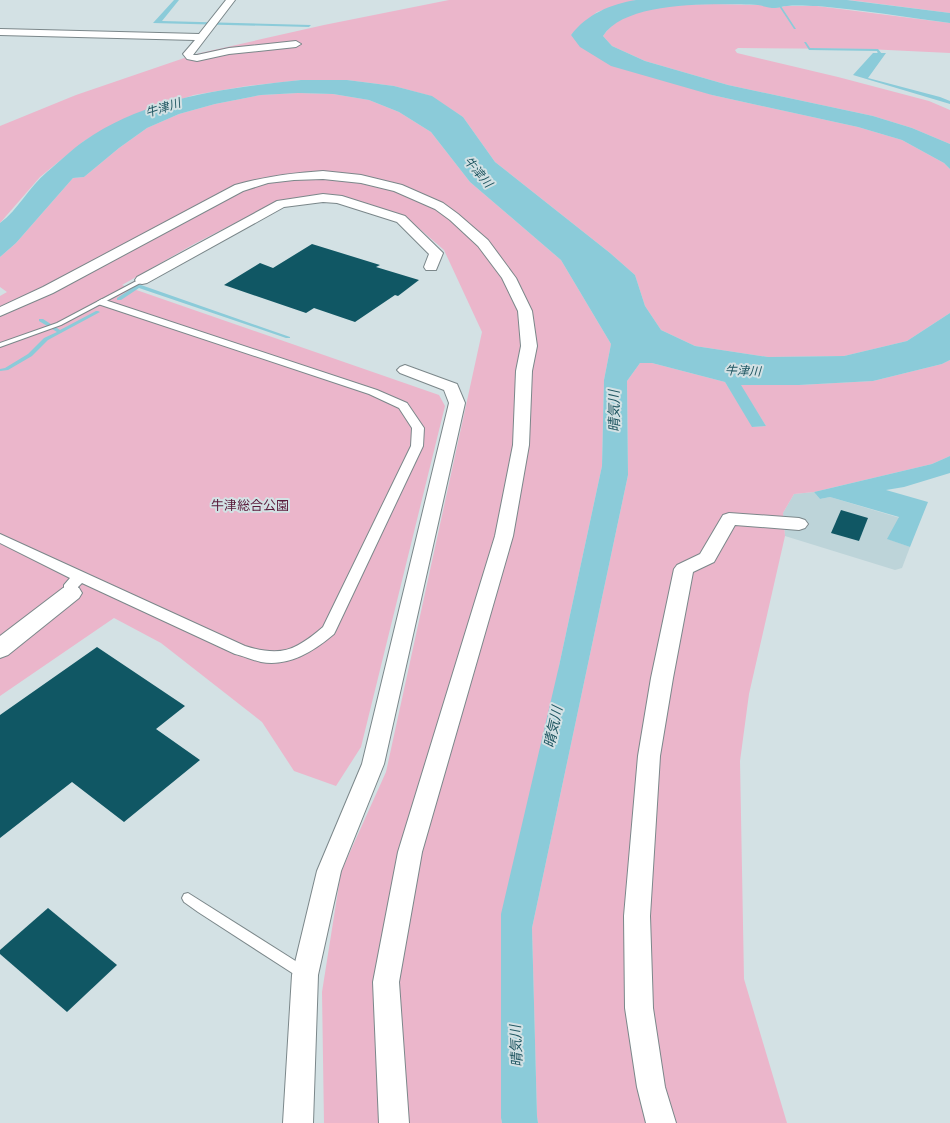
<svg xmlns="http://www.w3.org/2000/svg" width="950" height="1123" viewBox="0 0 950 1123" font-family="Karla,'Noto Sans JP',sans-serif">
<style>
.built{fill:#bdd4d9}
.green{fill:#ebb6cb}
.water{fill:#8bcbd9}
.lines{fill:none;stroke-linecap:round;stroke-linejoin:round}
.stream{fill:#8bcbd9;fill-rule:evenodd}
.building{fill:#105764}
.service-casing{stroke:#7b878a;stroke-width:2}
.pedestrian-casing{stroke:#7b878a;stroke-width:2}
.minor-casing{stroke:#7b878a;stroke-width:2}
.tertiary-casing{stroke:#7b878a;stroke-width:2}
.service{fill:#fff;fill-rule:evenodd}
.pedestrian{fill:#fff;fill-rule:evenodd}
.minor{fill:#fff;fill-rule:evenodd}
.tertiary{fill:#fff;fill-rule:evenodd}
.labels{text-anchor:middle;stroke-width:4;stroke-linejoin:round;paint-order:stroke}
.far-water-label{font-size:12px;font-style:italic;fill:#215762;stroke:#d3e1e4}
.park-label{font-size:13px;fill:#591a3a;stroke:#d3e1e4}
.water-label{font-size:14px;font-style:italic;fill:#215762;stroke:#d3e1e4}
</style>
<rect width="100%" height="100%" fill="#d3e1e4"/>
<polygon class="built" points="814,492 820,499 830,497 900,518 888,539 910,547 902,568 895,570 785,536 783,513 794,494"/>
<g class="green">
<polygon points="449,0 636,0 597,12 571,35 712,95 858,127 902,140 944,163 950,169 950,313 907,341 844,356 768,357 695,346 661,330 645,306 635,275 610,253 495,162 463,117 431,96 394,86 347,80 301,80 247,86 194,95 151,109 116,123 84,141 40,177 0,223 0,126 76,95 196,54 324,25"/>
<polygon points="847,0 950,0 950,13 857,1"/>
<path d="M713,4L760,5L775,8L786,6H817L950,23V53L867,49L738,48L735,50L737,53L838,77L929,101L950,110V144L912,128L873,116L728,85L645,61L612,46L603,36C623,4 679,5 713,4Z"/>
<polygon points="298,93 333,94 369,100 399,112 431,132 470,182 561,260 611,344 604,380 602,466 559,666 501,1118 502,1123 324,1123 322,992 341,872 386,772 482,332 444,250 406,217 338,195 322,194 278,201 194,244 122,285 439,395 445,406 361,747 336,786 294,771 262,722 161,643 114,618 0,696 0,296 7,292 0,287 0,257 16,243 73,178 84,177 119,148 147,128 179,114 215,104 261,95"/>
<polygon points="950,360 950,456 932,464 814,492 794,494 783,513 785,536 749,694 740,761 744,979 787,1123 538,1123 537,1116 532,928 628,475 627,381 640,363 652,363 725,382 753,427 766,426 740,385 799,385 873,381 942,364"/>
</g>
<g class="water">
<polygon points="174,0 179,0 162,21 311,25 309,27 153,23"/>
<path d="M636,0H847L950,13V23C906,17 862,10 818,6C808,6 797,5 787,6C783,6 779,8 775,8C770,8 763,6 758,5C717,4 626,0 603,36L612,46L645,61L728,85L873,116L912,128L950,144V169L944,163L902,140L858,127L712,95L611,66L580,47L571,35C587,14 611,4 636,0Z"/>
<polygon points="873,53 886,53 868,78 940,97 950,101 950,104 853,75"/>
<path d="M301,80H347L394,86L432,96L463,117L495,162L610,253L635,275L645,306L661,330L695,346L768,357L844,356L907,341L950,313V360L942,364L873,381L799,385H741L766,426L752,427L725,382L652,363H640L627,381L628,475L532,928L537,1116L538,1123H502L501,1118V914L559,666L602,466L604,380L611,344L561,260L470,182L431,132L399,112L369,100L333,94L298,93L261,95L215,104L179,114L147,128L119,148L84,177L73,178L16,243L0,257V223C18,210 29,187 47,172C59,162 71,150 84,141C147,97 227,88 301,80Z"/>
<polygon points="950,456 950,473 904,487 886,490 928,502 910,547 887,539 899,517 830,497 820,499 814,492 932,464"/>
</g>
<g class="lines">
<g class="stream">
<polygon points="775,0 777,0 796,29 794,29"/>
<polygon points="804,42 806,42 810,48 878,49 882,54 876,60 874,59 878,54 877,51 809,50"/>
<polygon points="137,285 141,285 290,337 290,338 286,338 139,288 121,300 117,300 117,298"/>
<polygon points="96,311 98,311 100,312 48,340 32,356 8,370 0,371 0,369 5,368 28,354 44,338 57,332 39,321 39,319 43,319 60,330"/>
</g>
</g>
<g class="building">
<polygon points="312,244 380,265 376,267 419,280 398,296 395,295 355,322 314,308 306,313 224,285 260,263 273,268"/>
<polygon points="841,510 868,518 859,541 831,533"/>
<polygon points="97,647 185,706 156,729 200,760 124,822 72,782 0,838 0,715"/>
<polygon points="48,908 117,965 67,1012 0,954 0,950"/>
</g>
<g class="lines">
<defs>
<g id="service">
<polygon points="142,278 145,280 144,281 61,325 0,347 0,343 57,323"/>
<polygon points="188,893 294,960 308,970 310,974 308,978 304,980 300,978 198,912 184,902 182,898 184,894"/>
</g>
<path id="pedestrian" d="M102,299L377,390L407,403L424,428L423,446L336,630L334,634C314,651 289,667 261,662C252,660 244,656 235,654L82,583L78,587V593L76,596L71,598L66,596L64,593V585L70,578L0,543V534L245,646C281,657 295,651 323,627L411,446L412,428L399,408L369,394L98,304L97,302Z"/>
<g id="minor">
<polygon points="226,0 235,0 193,55 197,55 229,48 296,41 301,44 296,47 229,54 197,61 187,59 183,54 195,40 0,35 0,29 199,34"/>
<path d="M323,171L361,175L402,185L443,203L458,214L488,240L516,278L532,311L537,346L532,371L529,445L513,536L422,852L399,982L409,1123H379L373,982L398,852L495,536L513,445L516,371L521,346L518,311L502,278L478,246L450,220L435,209L394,191L361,183L323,179L294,180L268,183L243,191L53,293L0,316V307L43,287L235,185C264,177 292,173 323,171Z"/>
<polygon points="323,194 342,196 405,216 443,253 436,270 426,270 424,267 429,254 397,222 337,203 323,202 284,207 147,283 142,284 137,283 135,280 137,277 277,201"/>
<polygon points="405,365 457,384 465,403 384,764 341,871 318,975 313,1123 283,1123 292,975 317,871 362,764 449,403 444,390 400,373 397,370 400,367"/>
<polygon points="729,513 799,518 805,520 808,524 805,528 799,530 735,525 714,562 693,572 673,678 660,756 650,916 653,1008 665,1087 676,1123 646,1123 637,1087 625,1008 624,916 638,756 651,678 674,569 677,565 700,554 723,515"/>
</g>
<polygon id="tertiary" points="71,585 79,588 82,593 79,598 8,655 0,658 0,636 63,588"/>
</defs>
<use href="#service" class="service-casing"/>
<use href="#pedestrian" class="pedestrian-casing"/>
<use href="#minor" class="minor-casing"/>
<use href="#tertiary" class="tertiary-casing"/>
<use href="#service" class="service"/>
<use href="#pedestrian" class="pedestrian"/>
<use href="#minor" class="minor"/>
<use href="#tertiary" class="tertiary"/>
</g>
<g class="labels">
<g class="far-water-label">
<text transform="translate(163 108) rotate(-18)" y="4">牛津川</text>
<text transform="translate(478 172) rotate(49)" y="4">牛津川</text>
<text transform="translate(743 371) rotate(2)" y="4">牛津川</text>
</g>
<g class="park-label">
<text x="250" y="510">牛津総合公園</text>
</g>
<g class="water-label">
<text transform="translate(614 411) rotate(-91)" y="5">晴気川</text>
<text transform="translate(553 727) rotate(-78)" y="5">晴気川</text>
<text transform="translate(516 1046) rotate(-93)" y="5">晴気川</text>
</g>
</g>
</svg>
